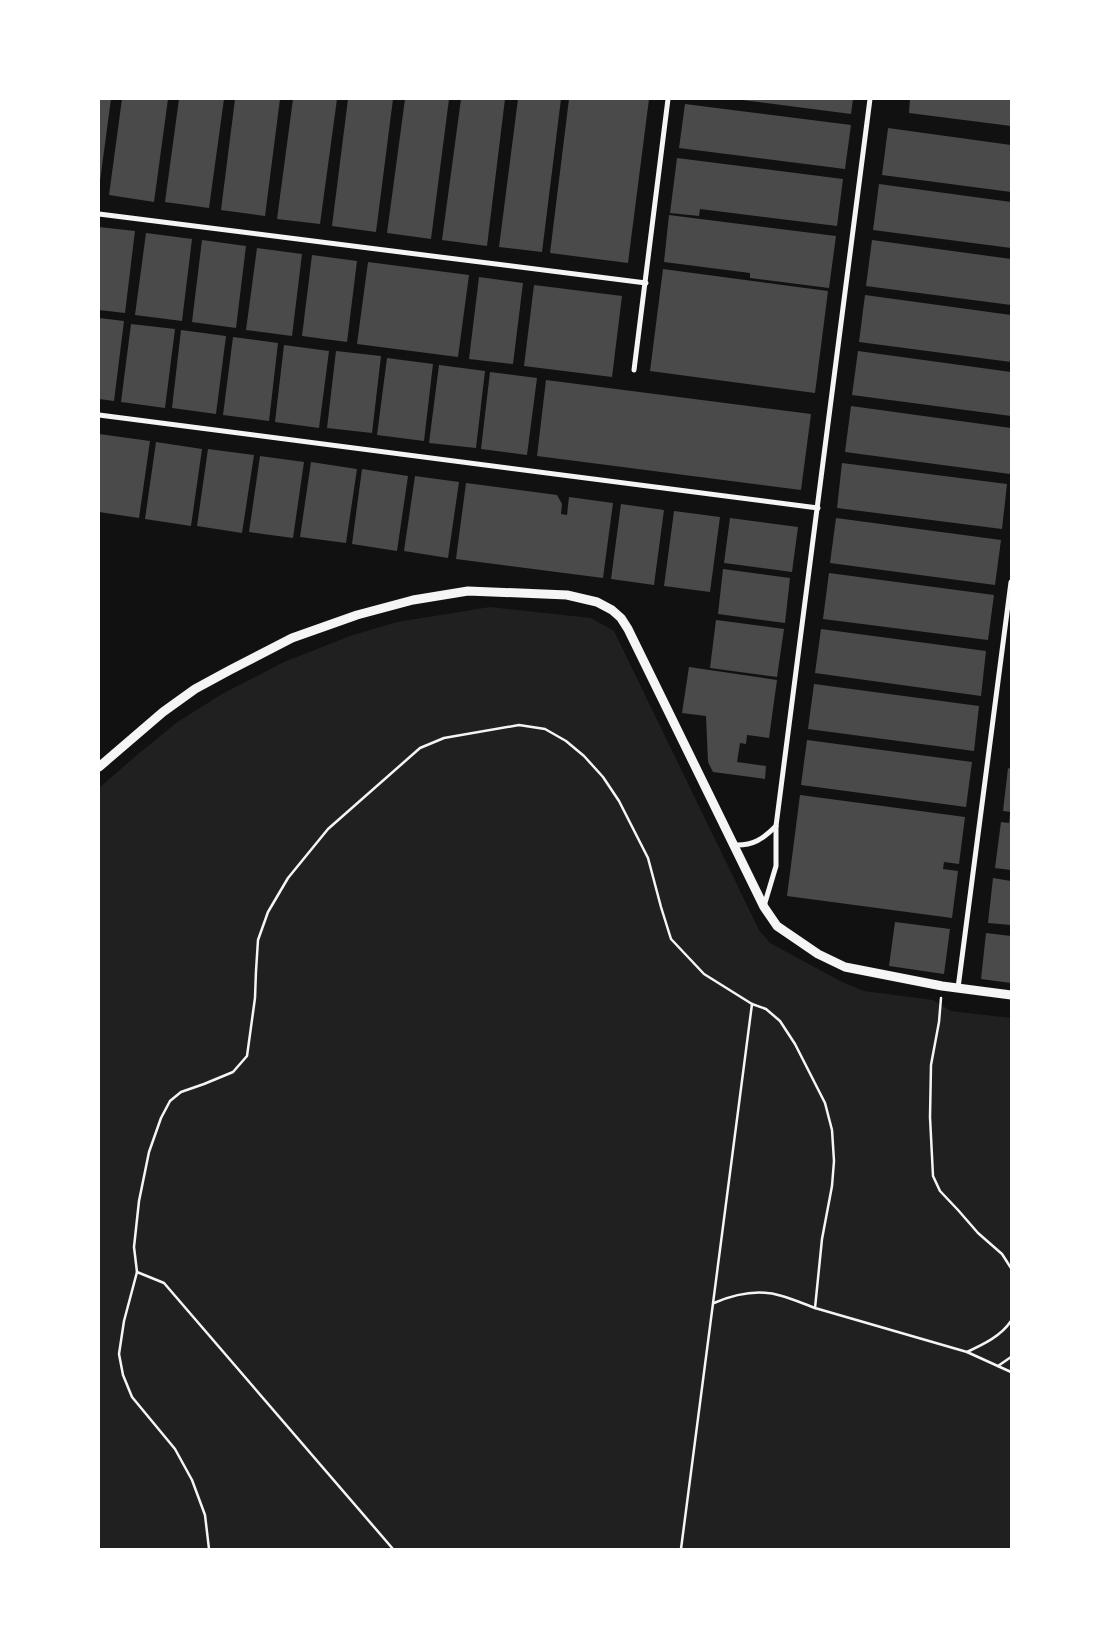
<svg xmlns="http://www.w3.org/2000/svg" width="1110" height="1648" viewBox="0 0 1110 1648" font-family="Arial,sans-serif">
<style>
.green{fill:#202020}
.building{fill:#4a4a4a}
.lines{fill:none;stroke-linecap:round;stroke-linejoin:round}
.path{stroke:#f5f5f5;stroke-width:2.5}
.minor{stroke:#f5f5f5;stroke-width:5}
.tertiary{stroke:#f5f5f5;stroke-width:9}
</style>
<rect width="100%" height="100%" fill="#111"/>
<polygon class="green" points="490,607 591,618 614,631 759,930 770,943 840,981 864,991 933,1000 951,1011 1011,1018 1011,1549 99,1549 99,788 131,760 176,723 222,694 284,662 350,636 397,622"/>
<g class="building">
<polygon points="99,99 111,99 100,181 99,181"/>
<polygon points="122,99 168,99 154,202 109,195"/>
<polygon points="179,99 224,99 209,208 165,202"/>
<polygon points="235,99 280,99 265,216 221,210"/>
<polygon points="293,99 337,99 320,224 277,219"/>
<polygon points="348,99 393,99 376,232 332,226"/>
<polygon points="405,99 449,99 431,239 387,233"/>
<polygon points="461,99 505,99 487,246 442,240"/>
<polygon points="518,99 561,99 542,252 499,247"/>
<polygon points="569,99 649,99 628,263 550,253"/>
<polygon points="742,99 853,99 851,114 742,100"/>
<polygon points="910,99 1011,99 1011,126 909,113"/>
<polygon points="685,104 851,125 845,169 679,148"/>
<polygon points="888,128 1011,145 1011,192 882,175"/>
<polygon points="677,158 843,179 837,226 700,209 699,216 670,213"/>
<polygon points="879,184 1011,202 1011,248 873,230"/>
<polygon points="669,215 836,236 829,288 750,278 750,273 664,262"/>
<polygon points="99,227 135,231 125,313 99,310"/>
<polygon points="146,233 192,239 182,321 135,315"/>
<polygon points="202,240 246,246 236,328 192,322"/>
<polygon points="872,240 1011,259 1011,305 866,286"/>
<polygon points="257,248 302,254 292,336 246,330"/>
<polygon points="312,255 357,261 347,342 302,336"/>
<polygon points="368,262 469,275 458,357 357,344"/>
<polygon points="663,269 828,291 815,393 650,371"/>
<polygon points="479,277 523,283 513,364 469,359"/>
<polygon points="534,285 622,296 612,377 524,366"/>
<polygon points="865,295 1011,315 1011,362 859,342"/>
<polygon points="99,318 124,321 114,401 99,399"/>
<polygon points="131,324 175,329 165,408 121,402"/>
<polygon points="181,330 226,336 216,414 172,408"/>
<polygon points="233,337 278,343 269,421 223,415"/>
<polygon points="284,345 329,351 319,428 275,422"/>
<polygon points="336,351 381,356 372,433 327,428"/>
<polygon points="858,351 1011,372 1011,416 852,395"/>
<polygon points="387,358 433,364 424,441 377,435"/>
<polygon points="439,365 485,371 476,448 429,443"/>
<polygon points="490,372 537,378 527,455 481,449"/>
<polygon points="546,380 811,414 801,490 537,456"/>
<polygon points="851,406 1011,428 1010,474 845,452"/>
<polygon points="99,434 150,441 139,518 99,512"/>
<polygon points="156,442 202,449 191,526 145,519"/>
<polygon points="208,449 254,455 242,533 197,526"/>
<polygon points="260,456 304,462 293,538 249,532"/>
<polygon points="311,462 357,469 346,543 300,537"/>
<polygon points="842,463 1007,484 1002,529 837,508"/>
<polygon points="362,469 408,476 397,551 352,544"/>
<polygon points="415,476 459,482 448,558 404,551"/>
<polygon points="466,483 557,495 562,504 561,514 567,515 569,497 613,503 603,578 456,559"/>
<polygon points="621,504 664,510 654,585 611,579"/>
<polygon points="674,511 720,517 710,592 664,586"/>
<polygon points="730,518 798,527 792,572 724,563"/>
<polygon points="836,518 1001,540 995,585 830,563"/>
<polygon points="723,569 790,578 785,623 718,614"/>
<polygon points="829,573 994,595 988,640 823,619"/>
<polygon points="716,620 784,629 777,677 710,668"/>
<polygon points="821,629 986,651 981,696 815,673"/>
<polygon points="689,667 777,680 769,738 747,735 746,744 740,743 737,762 766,766 765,779 713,772 708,762 706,716 682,713"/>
<polygon points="814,684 979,706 974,751 808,729"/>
<polygon points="807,740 972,762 966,807 801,785"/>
<polygon points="1008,768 1011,769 1011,812 1003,811"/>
<polygon points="800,795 965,817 959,864 944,862 943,869 958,871 952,918 787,896"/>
<polygon points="1010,814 1011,815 1011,870 995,868 1001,822 1009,823"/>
<polygon points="993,878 1011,881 1011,925 988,923"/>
<polygon points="895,922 950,929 944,974 889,966"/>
<polygon points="986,933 1011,936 1011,983 981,979"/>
</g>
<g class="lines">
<g class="path">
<polyline points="941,998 939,1022 931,1065 930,1117 933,1176 940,1191 958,1210 978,1233 1002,1254 1011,1268"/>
<polyline points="137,1272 164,1283 393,1549"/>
<path d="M714,1303C735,1294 760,1289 782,1296C793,1299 804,1304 815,1308"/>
<path d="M967,1352C984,1344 1001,1336 1011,1321"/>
<polyline points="998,1366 1011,1357"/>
<polyline points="209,1549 205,1515 192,1480 175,1449 132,1397 123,1375 119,1354 124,1321 137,1272 134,1247 139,1201 149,1152 161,1118 170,1101 181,1092 204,1084 233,1072 247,1056 255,998 256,971 258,940 268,912 288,878 328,829 420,748 444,738 519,725 545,729 566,741 584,756 603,777 619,801 648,858 661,907 671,939 704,974 752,1004 766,1009 780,1021 795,1044 825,1103 832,1130 834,1161 832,1186 822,1239 815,1308 967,1352 1011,1372"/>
<polyline points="681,1549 752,1004"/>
</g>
<g class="minor">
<polyline points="99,214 646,283"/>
<polyline points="634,370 668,99"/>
<polyline points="99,415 818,508"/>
<path d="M734,845C753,846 763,839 776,826"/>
<polyline points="764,906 776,866 776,826 870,99"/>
<polyline points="958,988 1011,582"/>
</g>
<polyline class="tertiary" points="99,767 163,712 195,689 230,670 292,638 357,615 413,600 468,591 567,595 597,602 612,610 621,618 628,629 764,907 777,926 818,954 845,967 942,986 1011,995"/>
</g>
<rect width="1110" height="1648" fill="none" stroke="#ffffff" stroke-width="200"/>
</svg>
